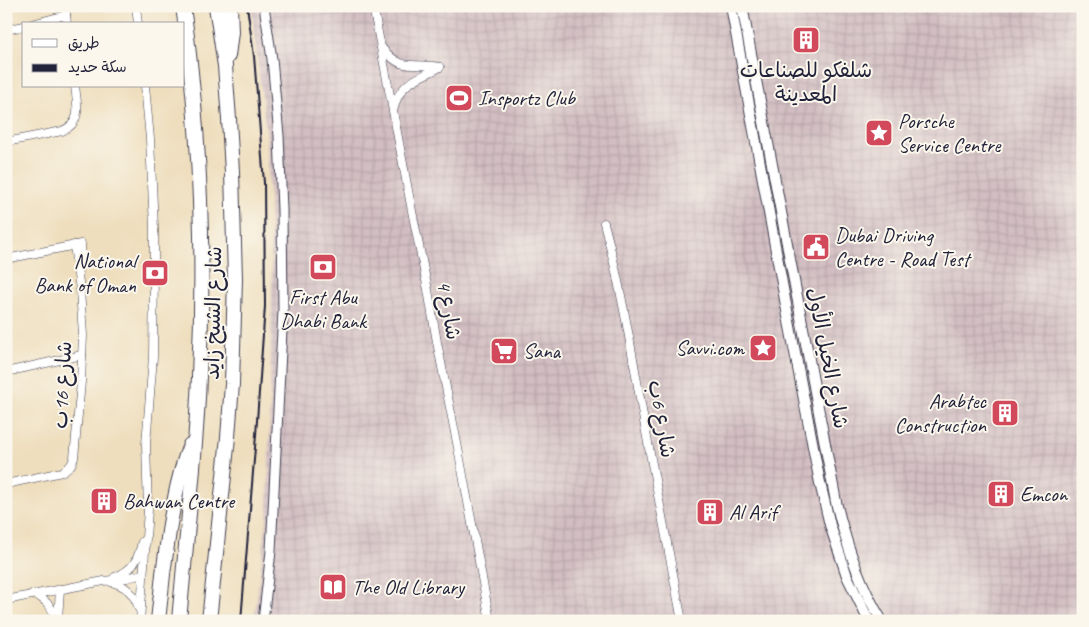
<svg xmlns="http://www.w3.org/2000/svg" width="1089" height="627" viewBox="0 0 1089 627" font-family="Caveat,'Playpen Sans Arabic',sans-serif">
<style>
.industrial{fill:url(#industrial-grid)}
.lines{fill:none;stroke-linecap:round;stroke-linejoin:round}
.minor-casing{stroke:#413e4e;stroke-width:9}
.tertiary-casing{stroke:#413e4e;stroke-width:11}
.secondary-casing{stroke:#413e4e;stroke-width:12}
.motorway-casing{stroke:#413e4e;stroke-width:16}
.minor{stroke:#fff;stroke-width:8}
.tertiary{stroke:#fff;stroke-width:9}
.secondary{stroke:#fff;stroke-width:10}
.motorway{stroke:#fff;stroke-width:14}
.rail{stroke:#22223b;stroke-width:2}
.labels{text-anchor:middle;stroke-width:4;stroke-linejoin:round;paint-order:stroke}
.poi-label{font-size:21px;fill:#22223b;stroke:#fbf7ec;text-anchor:start}
.street-label{font-size:21px;fill:#22223b;stroke:#fbf7ec}
</style>
<defs>
<pattern id="industrial-grid" width="8" height="8" patternUnits="userSpaceOnUse" patternTransform="scale(1.25)"><rect width="8" height="8" fill="#d2bec2"/><path d="M0 4h8M4 0v8" fill="none" stroke="#b4a3a8"/></pattern>
</defs>
<rect width="100%" height="100%" fill="#fbf7ec"/>
<filter id="ink" filterUnits="userSpaceOnUse"><feTurbulence type="fractalNoise" baseFrequency=".02" numOctaves="2"/><feDisplacementMap in="SourceGraphic" scale="10" xChannelSelector="R" yChannelSelector="G"/><feConvolveMatrix kernelMatrix="1 2 1 2 8 2 1 2 1" color-interpolation-filters="sRGB"/></filter>
<filter id="wash" filterUnits="userSpaceOnUse"><feTurbulence type="fractalNoise" baseFrequency=".0096" numOctaves="4" result="noise"/><feDisplacementMap in="SourceGraphic" scale="20" xChannelSelector="R" yChannelSelector="G"/><feGaussianBlur stdDeviation="1.12" result="paint"/><feColorMatrix in="noise" values="0 0 0 0 0 0 0 0 0 0 0 0 0 0 0 0 0 1.4 0 .05"/><feComposite in="paint" operator="in"/></filter>
<g filter="url(#wash)">
<rect width="100%" height="100%" fill="#eedebd"/>
<polygon class="industrial" points="251,6 1083,6 1083,621 254,621 268,511 272,284 267,138"/>
</g>
<g filter="url(#ink)">
<g class="lines">
<defs>
<g id="minor">
<polyline points="65,6 67,24"/>
<polyline points="136,6 138,24"/>
<polyline points="373,6 412,211 428,290 437,342 458,448 490,621"/>
<polyline points="32,24 66,15"/>
<polyline points="6,30 24,26"/>
<path d="M381,47C404,74 411,61 440,67"/>
<path d="M394,108C400,81 419,79 440,67"/>
<path d="M6,142L62,131C83,123 77,104 75,86"/>
<path d="M604,223C622,290 633,359 645,427C657,492 670,556 682,621"/>
<polyline points="6,259 81,244 81,266"/>
<polyline points="6,372 82,355"/>
<polyline points="6,484 62,472 71,465 74,458 81,382 83,335 80,290 74,245"/>
<path d="M115,577C133,570 138,560 142,542"/>
<path d="M111,582C126,585 135,594 139,609"/>
<path d="M35,594C46,601 54,607 55,621"/>
<polyline points="6,600 104,581 127,578 143,574"/>
<polyline points="58,619 60,589"/>
<polyline points="140,621 148,510 146,444 153,357 154,268 154,228 150,139 145,86"/>
</g>
<polyline id="tertiary" points="263,621 271,551 283,310 282,210 279,136 272,59 264,6"/>
<g id="secondary">
<polyline points="731,6 788,316 820,483 830,525 847,576 869,621"/>
<path d="M742,6L836,502C846,544 859,584 882,621"/>
</g>
<g id="motorway">
<polyline points="228,56 231,32 230,6"/>
<path d="M158,621C161,588 165,556 170,524C175,496 180,470 190,445"/>
<path d="M179,621C186,539 196,458 199,376C205,253 200,129 183,6"/>
<polyline points="209,621 228,437 232,384 235,279 232,172 229,119 225,66 216,6"/>
</g>
</defs>
<use href="#minor" class="minor-casing"/>
<use href="#tertiary" class="tertiary-casing"/>
<use href="#secondary" class="secondary-casing"/>
<use href="#motorway" class="motorway-casing"/>
<use href="#minor" class="minor"/>
<use href="#tertiary" class="tertiary"/>
<use href="#secondary" class="secondary"/>
<use href="#motorway" class="motorway"/>
<polyline class="rail" points="241,621 256,435 265,306 264,183 254,56 247,6"/>
</g>
</g>
<defs>
<symbol id="building-square" viewBox="-11 -11 22 22"><rect x="-9" y="-9" width="18" height="18" rx="4" fill="#d1495b" stroke="#fbf7ec"/><path d="M-4-6H4V6H1V3H-1V6H-4ZM-2.5-4.3h1.7v1.8h-1.7ZM.8-4.3h1.7v1.8H.8ZM-2.5-1h1.7V.8h-1.7ZM.8-1h1.7V.8H.8Z" fill="#fff"/></symbol>
<symbol id="stadium-square" viewBox="-11 -11 22 22"><rect x="-9" y="-9" width="18" height="18" rx="4" fill="#d1495b" stroke="#fbf7ec"/><path d="M0-5a6.5 5 0 1 0 0 10a6.5 5 0 1 0 0-10ZM-3.5-1.8h7v3.6h-7Z" fill="#fff"/></symbol>
<symbol id="sight-square" viewBox="-11 -11 22 22"><rect x="-9" y="-9" width="18" height="18" rx="4" fill="#d1495b" stroke="#fbf7ec"/><path d="M0-6L1.8-2.2L6-1.7L2.9 1.2L3.7 5.4L0 3.3L-3.7 5.4L-2.9 1.2L-6-1.7L-1.8-2.2Z" fill="#fff"/></symbol>
<symbol id="civic-square" viewBox="-11 -11 22 22"><rect x="-9" y="-9" width="18" height="18" rx="4" fill="#d1495b" stroke="#fbf7ec"/><path d="M-.6-6.5H3V-4.5H.6V-3L4-1V1h2V6H-6V1h2V-1L-.6-3ZM-1.2 2.5V6h2.4V2.5Z" fill="#fff"/></symbol>
<symbol id="bank-square" viewBox="-11 -11 22 22"><rect x="-9" y="-9" width="18" height="18" rx="4" fill="#d1495b" stroke="#fbf7ec"/><path d="M-6-4H6V4H-6ZM0-2.3a2.3 2.3 0 1 0 0 4.6a2.3 2.3 0 1 0 0-4.6Z" fill="#fff"/></symbol>
<symbol id="supermarket-square" viewBox="-11 -11 22 22"><rect x="-9" y="-9" width="18" height="18" rx="4" fill="#d1495b" stroke="#fbf7ec"/><path d="M-6-5.5h2.5l.6 2H6L4.5 2H-2.5L-4.4-4H-6ZM-1.5 3.2a1.3 1.3 0 1 0 .1 0ZM3 3.2a1.3 1.3 0 1 0 .1 0Z" fill="#fff"/></symbol>
<symbol id="library-square" viewBox="-11 -11 22 22"><rect x="-9" y="-9" width="18" height="18" rx="4" fill="#d1495b" stroke="#fbf7ec"/><path d="M-6-4Q-3-5.5-.7-3.5V5Q-3 3-6 4ZM6-4Q3-5.5 .7-3.5V5Q3 3 6 4Z" fill="#fff"/></symbol>
</defs>
<g fill-rule="evenodd">
<use href="#building-square" x="790" y="24" width="32" height="32"/>
<use href="#stadium-square" x="443" y="82" width="32" height="32"/>
<use href="#sight-square" x="863" y="117" width="32" height="32"/>
<use href="#civic-square" x="800" y="231" width="32" height="32"/>
<use href="#bank-square" x="307" y="251" width="32" height="32"/>
<use href="#bank-square" x="139" y="257" width="32" height="32"/>
<use href="#sight-square" x="747" y="332" width="32" height="32"/>
<use href="#supermarket-square" x="488" y="335" width="32" height="32"/>
<use href="#building-square" x="989" y="397" width="32" height="32"/>
<use href="#building-square" x="985" y="478" width="32" height="32"/>
<use href="#building-square" x="88" y="485" width="32" height="32"/>
<use href="#building-square" x="694" y="496" width="32" height="32"/>
<use href="#library-square" x="317" y="571" width="32" height="32"/>
</g>
<g class="labels">
<g class="poi-label">
<text x="806" y="77" text-anchor="middle">شلفكو للصناعات<tspan x="806" dy="24">المعدينة</tspan></text>
<text x="478" y="105">Insportz Club</text>
<text x="898" y="128">Porsche<tspan x="898" dy="24">Service Centre</tspan></text>
<text x="835" y="242">Dubai Driving<tspan x="835" dy="24">Centre - Road Test</tspan></text>
<text x="136" y="268" text-anchor="end">National<tspan x="136" dy="24">Bank of Oman</tspan></text>
<text x="323" y="304" text-anchor="middle">First Abu<tspan x="323" dy="24">Dhabi Bank</tspan></text>
<text x="744" y="355" text-anchor="end">Savvi.com</text>
<text x="523" y="358">Sana</text>
<text x="986" y="408" text-anchor="end">Arabtec<tspan x="986" dy="24">Construction</tspan></text>
<text x="1020" y="501">Emcon</text>
<text x="123" y="508">Bahwan Centre</text>
<text x="729" y="519">Al Arif</text>
<text x="352" y="594">The Old Library</text>
</g>
<g class="street-label">
<text transform="translate(449 310) rotate(80)" y="7">شارع 4</text>
<text transform="translate(213 313) rotate(-89)" y="7">شارع الشيخ زايد</text>
<text transform="translate(828 358) rotate(79)" y="7">شارع الخيل الأول</text>
<text transform="translate(62 385) rotate(-87)" y="7">شارع 16ب</text>
<text transform="translate(662 419) rotate(80)" y="7">شارع 6ب</text>
</g>
</g>
<rect width="1089" height="627" fill="none" stroke="#fbf7ec" stroke-width="25"/>
<rect x="22" y="22" width="162" height="65" fill="#fbf7ec" stroke="#a4a2a5"/>
<rect x="32" y="39" width="25" height="8" fill="#ffffff" stroke="#a4a2a5"/>
<text x="68" y="48" font-size="15" fill="#22223b">طريق</text>
<rect x="32" y="64" width="25" height="8" fill="#22223b" stroke="#a4a2a5"/>
<text x="68" y="72" font-size="15" fill="#22223b">سكة حديد</text>
</svg>
